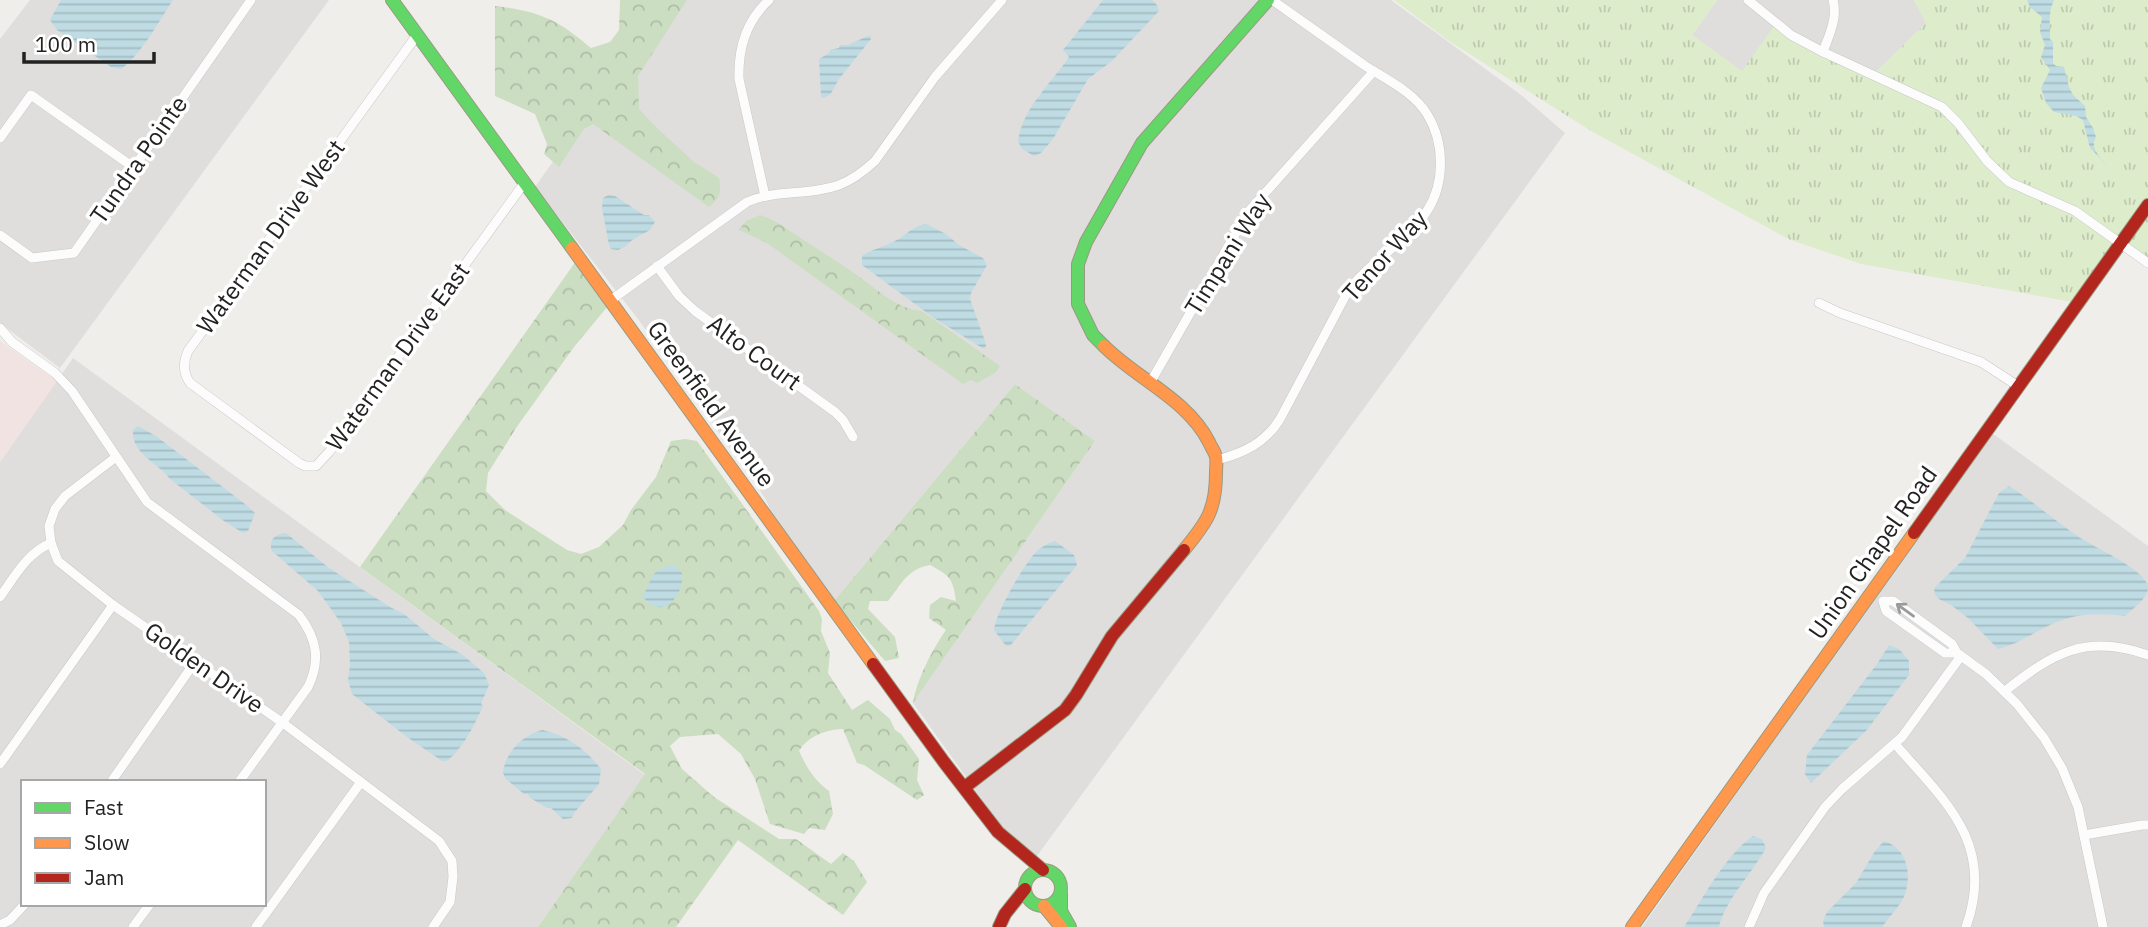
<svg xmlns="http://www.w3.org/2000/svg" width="2148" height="927" viewBox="0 0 2148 927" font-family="'IBM Plex Sans',sans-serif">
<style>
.residential{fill:#dfdedc;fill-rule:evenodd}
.commercial{fill:#f1e3e1}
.grass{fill:url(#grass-tufts)}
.forest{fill:url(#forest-crowns)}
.water{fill:url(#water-rules)}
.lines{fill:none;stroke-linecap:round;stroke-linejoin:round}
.street-casing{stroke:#c9c8c7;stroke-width:10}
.fast-casing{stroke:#999a82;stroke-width:14}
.slow-casing{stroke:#999a82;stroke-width:14}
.jam-casing{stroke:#999a82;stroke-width:14}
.street{stroke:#fdfcfc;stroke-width:9}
.fast{stroke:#63d668;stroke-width:12}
.slow{stroke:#ff974d;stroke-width:12}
.jam{stroke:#b3261e;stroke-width:12}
.oneway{stroke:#9a9a9a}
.labels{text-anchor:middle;stroke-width:7;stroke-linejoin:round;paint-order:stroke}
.street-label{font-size:24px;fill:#222;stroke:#fff}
</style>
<defs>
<pattern id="grass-tufts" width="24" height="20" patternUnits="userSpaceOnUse" patternTransform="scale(1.75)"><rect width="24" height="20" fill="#ddeccb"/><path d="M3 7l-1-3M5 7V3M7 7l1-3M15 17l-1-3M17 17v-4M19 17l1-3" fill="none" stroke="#bdcaae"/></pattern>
<pattern id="forest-crowns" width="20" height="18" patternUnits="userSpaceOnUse" patternTransform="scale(1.75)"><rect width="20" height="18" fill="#cbdec1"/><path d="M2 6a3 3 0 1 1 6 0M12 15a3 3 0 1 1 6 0" fill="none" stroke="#aebea6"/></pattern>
<pattern id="water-rules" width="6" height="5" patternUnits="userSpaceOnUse" patternTransform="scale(1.75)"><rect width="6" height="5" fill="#bfdbe3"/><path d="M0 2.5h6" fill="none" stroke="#a4bcc2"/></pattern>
</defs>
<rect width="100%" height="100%" fill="#f0eeeb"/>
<g class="residential">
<polygon points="30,0 329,0 60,368 0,323 0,39"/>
<polygon points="667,0 1391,0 1521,95 1565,133 1034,860 1015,845 913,703 1095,441 1015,384 834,601 773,517 766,500 758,487 638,319 535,187"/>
<polygon points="1717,0 1914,0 1926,23 1873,75 1742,72 1692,35"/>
<path d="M73,358L645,775L538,927H0V462ZM23,782H264V904H23Z"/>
<polygon points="1992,433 2148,546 2148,927 1642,927"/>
</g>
<polygon class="commercial" points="0,341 57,381 0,462"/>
<polygon class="grass" points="1394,0 1717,0 1692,35 1742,71 1776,23 1873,75 1926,23 1914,0 2148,0 2148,263 2121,243 2078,303 1861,264 1788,239 1591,131 1449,41"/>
<g class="forest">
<path d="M620,0H687L638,76L639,109L655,126L694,162L719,178C722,191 720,199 709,207L593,124L584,129L559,167L544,154L547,144L535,114L495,96V6C539,11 557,19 591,48L610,42L619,30Z"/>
<path d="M760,215C776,220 787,229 802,239C822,252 842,264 861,278C879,291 899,310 922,311L1000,366L995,373L977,383L971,380L963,384L767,243L739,230L746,221Z"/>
<path d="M576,261L608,306L574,347L516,428L488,473L486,491L505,510L567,550L581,554L599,547L623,525L631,510L656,477L671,441L685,439L697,441L819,611L822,619L821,631L830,653L828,673L852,710L868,700L890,719L895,730L901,734L919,759L917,780L924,795L917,800L864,765L857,763L843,729C825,730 808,736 799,751C807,768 814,780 829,791L833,814L825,830L809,828L804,834L770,824L755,779L741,754L718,734L680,737L670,746L682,769L714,797L779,839H796L831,864L843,853L854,861L867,882L843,915L738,840L676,927H538L645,774L360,567Z"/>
<path d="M1015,384L1095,441L913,703C916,681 933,648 946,630L929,618L930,605L941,597L956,601C953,578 950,576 930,565C907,569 901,585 888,601H870L868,609L895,637L899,658L885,661L834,601Z"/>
</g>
<g class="water">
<path d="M61,0H173C159,21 141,55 121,69L111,67L57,30L50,20Z"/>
<path d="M1103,0H1152L1157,5L1159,11L1112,61L1088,79L1053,139L1041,153L1034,156L1022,149L1018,141C1023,107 1051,84 1069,57L1063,50Z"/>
<path d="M2027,0H2054C2048,13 2050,24 2050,39L2053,42V63L2056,66L2064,67L2069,87L2073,95L2085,106L2086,117L2093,128L2096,137C2089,149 2101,158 2109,167L2090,148L2083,120L2076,116L2054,112L2046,103L2041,88L2050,70L2041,57L2045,45L2040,32L2042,17L2030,7Z"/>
<polygon points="870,35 871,39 839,79 830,95 823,98 821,96 819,59 829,53 830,50 839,48 840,45 848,45"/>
<polygon points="608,195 615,196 644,215 649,215 655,222 650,230 632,240 626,246 618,250 611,249 609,245 602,208 603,198"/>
<path d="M926,224L946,234L959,245L983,258L987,265L971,293L970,299L985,341L986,346L984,349L934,318L862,265V256C872,249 884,247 895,241C907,235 912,226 926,224Z"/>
<path d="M138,426L156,436L245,504L255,513L248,531L243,533L224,521L170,479C159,463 131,454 133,430Z"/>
<path d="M2009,486C2034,502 2055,521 2079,537C2093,547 2147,570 2148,587C2148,599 2132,609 2125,616C2104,613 2079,613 2059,621C2038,629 2020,644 1998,649L1968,618L1951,605L1939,599L1935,595L1934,588L1965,558L1999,493Z"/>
<path d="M286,533L329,568L390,607L404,614L434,639L463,655L484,673L489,685L481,704L483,706C474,726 464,747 447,761H442L407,737L352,694L348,680L350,665L349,642L341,623L318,591L272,551C268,540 275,534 286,533Z"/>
<path d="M1055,541L1074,555L1077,565L1010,646H1006L994,630C995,614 1024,564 1036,552C1041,547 1048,543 1055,541Z"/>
<path d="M669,566H676L682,573C685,597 660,623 642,595C653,585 645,573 669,566Z"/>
<polygon points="1889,645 1899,649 1909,661 1909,675 1866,731 1811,783 1805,774 1807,755 1877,664"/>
<path d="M542,730C566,735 586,749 601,769L599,784L574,813L572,818L563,819L551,808H547L529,797L528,794H524L506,779L503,773C505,753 522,735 542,730Z"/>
<path d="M1753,836L1762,839L1766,848C1753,872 1724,902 1719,927H1684C1702,900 1726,854 1753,836Z"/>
<path d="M1884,841C1907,848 1912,874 1905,894C1901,905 1889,917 1882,927H1824L1823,921L1827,912L1856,883L1875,851Z"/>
</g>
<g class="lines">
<defs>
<g id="street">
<polyline points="1748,0 1791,35 1823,52 1942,107 1958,123 1987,161 2009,182 2075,211 2148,263"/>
<path d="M417,35L188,351C183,362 183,373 190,383L299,463L305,466H316L329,452L525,182"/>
<path d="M1823,52C1829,35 1838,18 1833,0"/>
<polyline points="0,138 31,95 133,167"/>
<path d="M765,196L739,79C738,49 746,21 769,0"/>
<polyline points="0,235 32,258 74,253 251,0"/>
<polyline points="657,266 679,296 695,311 835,412 843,420 853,437"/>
<path d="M611,300L747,202C776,189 809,196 839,185C853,180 864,171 875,161L935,77L1002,0"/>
<polyline points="1819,303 1840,313 1981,362 2018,386"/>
<path d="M0,328L12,342L55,373L72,391L147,502L299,615C317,639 321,660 308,687L239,782"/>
<polyline points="1150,383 1248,212 1374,71"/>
<polyline points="116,457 65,496 55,509 49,526 51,543 58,561 113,605 283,723 439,841 452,861 453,877 450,902 433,927"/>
<path d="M1217,460C1244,453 1265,443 1280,419L1348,291C1370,261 1407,243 1427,211C1445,183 1445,143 1427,114C1414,92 1385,79 1364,65C1333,43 1303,22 1272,0"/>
<path d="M0,597C15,576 27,553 51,543"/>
<polyline points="1957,653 1945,653 1886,611 1883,601 1893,601 1952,644 1957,653 1986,674 2017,704 2044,738 2062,768 2078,807 2103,927"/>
<path d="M2005,691C2053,653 2086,633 2148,655"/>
<path d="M1895,744C1945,801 1996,844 1966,927"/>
<polyline points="0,764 113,605"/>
<polyline points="111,782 195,662"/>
<polyline points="2084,835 2142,825 2148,825"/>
<polyline points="0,925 10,920 25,904"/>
<polyline points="133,927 150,904"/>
<polyline points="256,927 361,782"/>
<polyline points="1749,927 1764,893 1825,807 1842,789 1902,737 1961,656"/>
</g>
<g id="fast">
<polyline points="392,0 572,248"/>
<polyline points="1104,346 1093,335 1078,304 1078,264 1086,242 1142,143 1268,0"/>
<circle cx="1043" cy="888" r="18"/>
<polyline points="1061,894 1061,911 1070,927"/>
</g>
<g id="slow">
<polyline points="572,248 873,664"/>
<path d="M1104,346C1137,379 1187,399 1209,442C1211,447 1215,452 1216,457C1217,462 1216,468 1216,473C1216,510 1207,522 1184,550"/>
<polyline points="1044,906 1061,927"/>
<polyline points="1632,927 1914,533"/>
</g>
<g id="jam">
<polyline points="1914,533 2148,205"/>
<polyline points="873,664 944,762 998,832 1043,870"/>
<polyline points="965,787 1065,710 1076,695 1112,636 1184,550"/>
<polyline points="999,927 1005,914 1025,889"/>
</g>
</defs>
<use href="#street" class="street-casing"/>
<use href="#fast" class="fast-casing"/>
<use href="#slow" class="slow-casing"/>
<use href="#jam" class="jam-casing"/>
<use href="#street" class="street"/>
<use href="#fast" class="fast"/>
<use href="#slow" class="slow"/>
<use href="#jam" class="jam"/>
</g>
<defs><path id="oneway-shaft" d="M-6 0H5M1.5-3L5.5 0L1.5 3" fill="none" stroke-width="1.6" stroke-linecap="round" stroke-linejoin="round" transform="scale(1.75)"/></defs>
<use class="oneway" href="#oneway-shaft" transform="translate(1905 610) rotate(-144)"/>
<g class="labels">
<g class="street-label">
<text transform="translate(139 160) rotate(-55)" y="8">Tundra Pointe</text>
<text transform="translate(271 237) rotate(-54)" y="8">Waterman Drive West</text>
<text transform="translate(1228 254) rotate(-58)" y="8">Timpani Way</text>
<text transform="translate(1385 256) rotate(-48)" y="8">Tenor Way</text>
<text transform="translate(754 353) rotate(36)" y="8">Alto Court</text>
<text transform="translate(398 357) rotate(-54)" y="8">Waterman Drive East</text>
<text transform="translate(711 404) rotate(54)" y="8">Greenfield Avenue</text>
<text transform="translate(1873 553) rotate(-55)" y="8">Union Chapel Road</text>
<text transform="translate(204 668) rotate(35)" y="8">Golden Drive</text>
</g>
</g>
<rect x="21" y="780" width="245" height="126" fill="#ffffff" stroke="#a7a7a7" stroke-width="2"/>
<rect x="35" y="803" width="35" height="10" fill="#63d668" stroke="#a7a7a7" stroke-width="2"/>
<text x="84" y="815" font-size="21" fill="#222222">Fast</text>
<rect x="35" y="838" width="35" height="10" fill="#ff974d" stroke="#a7a7a7" stroke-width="2"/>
<text x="84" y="850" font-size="21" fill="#222222">Slow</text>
<rect x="35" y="873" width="35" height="10" fill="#b3261e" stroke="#a7a7a7" stroke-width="2"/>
<text x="84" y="885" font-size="21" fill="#222222">Jam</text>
<path d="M24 52v10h130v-10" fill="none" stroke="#222222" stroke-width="3.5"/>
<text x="35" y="52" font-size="21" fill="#222222" stroke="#ffffff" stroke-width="5" paint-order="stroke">100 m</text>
</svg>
